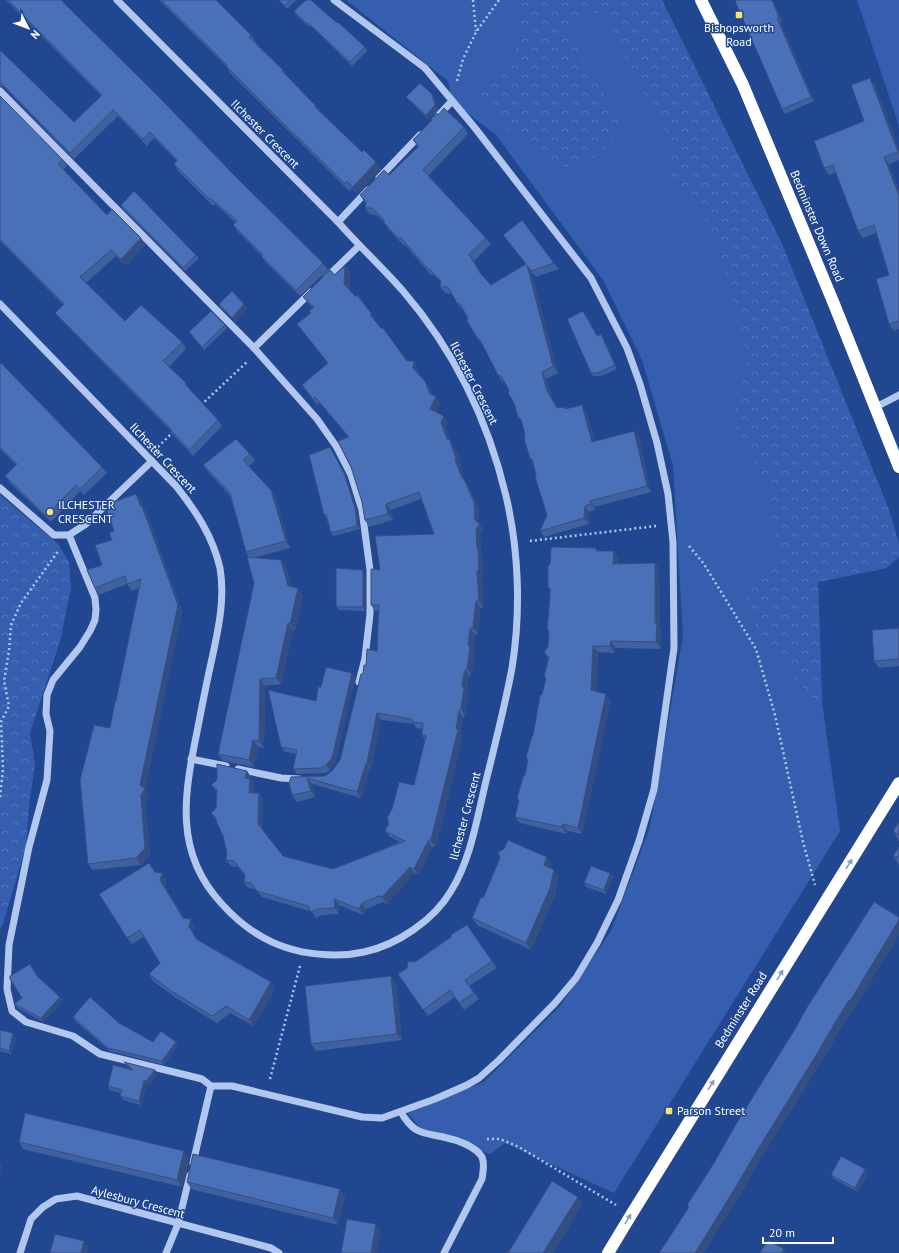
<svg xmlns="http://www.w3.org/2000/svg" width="899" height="1253" viewBox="0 0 899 1253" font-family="'PT Sans',sans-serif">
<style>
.green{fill:#355fae}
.forest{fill:url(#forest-crowns)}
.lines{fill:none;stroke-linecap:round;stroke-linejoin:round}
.path{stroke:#b2c7ed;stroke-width:2.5;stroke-dasharray:2 3;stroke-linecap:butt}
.minor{stroke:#b2c7ed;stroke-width:7}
.highway{stroke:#fff;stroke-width:12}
.wall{fill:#40609e}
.shaded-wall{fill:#344e81}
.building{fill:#4a70b8;stroke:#344e81}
.oneway{fill:#859ac2}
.poi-dot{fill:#f9e074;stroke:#214791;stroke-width:1.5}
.labels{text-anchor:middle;stroke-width:3;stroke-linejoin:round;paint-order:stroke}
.poi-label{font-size:12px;fill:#fff;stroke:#214791;text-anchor:start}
.street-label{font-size:12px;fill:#fff;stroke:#214791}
</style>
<defs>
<pattern id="forest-crowns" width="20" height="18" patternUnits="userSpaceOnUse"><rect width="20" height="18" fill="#355fae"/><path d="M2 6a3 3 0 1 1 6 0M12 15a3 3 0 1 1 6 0" fill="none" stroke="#5377ba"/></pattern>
</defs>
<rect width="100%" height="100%" fill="#214791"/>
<g class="green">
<polygon points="346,0 662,0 782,244 889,510 899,544 899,557 886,568 818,582 822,702 840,831 614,1193 505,1143 490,1154 421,1129 407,1112 484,1082 560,1006 611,931 650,827 683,636 673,466 642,360 603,280 496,135 452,101 448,81"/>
<polygon points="857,0 899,0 899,126"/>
</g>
<g class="forest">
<path d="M518,0H662L782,244L889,510L899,544V557L886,568L818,582L822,702L814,699L806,692L748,615C738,587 773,579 778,556C781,543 773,529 771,516C770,506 770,496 767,486L739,436L735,420L736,404L742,386L746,363L744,344L719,247L707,222L695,208L682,196L674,185L670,174L669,160L670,145L666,133L633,74L607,20C591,2 575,20 567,35L577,48L621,124C621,134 613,139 606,146C599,152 591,162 581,165C559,172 542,155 529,139L510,136C503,121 492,112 479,102L487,82L515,51L519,43L521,31Z"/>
<polygon points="0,495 58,544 69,562 71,587 61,638 30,733 35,765 29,804 26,847 3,923 0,930"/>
</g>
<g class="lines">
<g class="path">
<polyline points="473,0 476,31"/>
<polyline points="457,81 463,59 476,32 499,0"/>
<polyline points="201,405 247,362"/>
<polyline points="158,447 174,431"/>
<polyline points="530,541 656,526"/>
<polyline points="689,546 704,564 756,649 775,715 803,842 815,885"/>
<polyline points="0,797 3,769 1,722 9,706 4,681 9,651 11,625 21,603 59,550"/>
<polyline points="270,1079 300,966"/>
<polyline points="487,1139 500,1139 519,1147 616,1205"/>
</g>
<g class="minor">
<polyline points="0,91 254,348 317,419 336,446 351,475 362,510 370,570 370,614 365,658 359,682"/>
<polyline points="438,116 452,101"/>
<polyline points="379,178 420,135"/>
<polyline points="338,222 368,190"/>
<polyline points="326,278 359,246"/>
<path d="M0,304L176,486C196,511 213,537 220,568C225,597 219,626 213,654C207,680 202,706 197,732C184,795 174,852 221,903C252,938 288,955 336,955C345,955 355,954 364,952C397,945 434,920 451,891C471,859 477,818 486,781C495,744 505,706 512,668C521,612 519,551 506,496C488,420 453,349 403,291C382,267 359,246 338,222L117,0"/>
<polyline points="254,348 311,292"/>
<polyline points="874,408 899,395"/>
<polyline points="0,488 54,535 69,535 86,524 152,461"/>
<polyline points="69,535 95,598 96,610 95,620 90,631 80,647 53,680 47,695 46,714 50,731 47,780 29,847 9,945 7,989 12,1011 26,1022 73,1036 100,1054 190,1076 202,1079 211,1086 232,1086 362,1117 382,1118 435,1099 467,1085 479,1078 499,1060 555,1003 576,978 597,943 618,900 639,841 654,789 674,648 673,542 668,494 657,443 640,384 627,348 591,278 475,128 425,68 334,0"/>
<polyline points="191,759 226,766"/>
<polyline points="238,769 281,778 299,779"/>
<path d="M401,1112C404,1118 411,1127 417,1130C426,1135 437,1135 447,1138C458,1140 476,1147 482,1157C485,1164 483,1172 482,1179L444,1253"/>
<polyline points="193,1163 211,1086"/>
<polyline points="20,1253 31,1219 43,1207 56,1199 77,1196 271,1248 279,1253"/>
<polyline points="166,1253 178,1224 190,1175"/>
</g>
<g class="highway">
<polyline points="701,0 743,85 834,304 899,467"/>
<polyline points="608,1253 631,1215 899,783"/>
</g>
</g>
<g class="wall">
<polygon points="6,0 61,0 235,176 323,263 328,270 300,296 266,263 261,256 262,256 237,231 233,225 235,222 215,204 213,206 178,171 174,164 177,161 154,138 147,146 118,116 74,159 4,87 0,86 0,50 74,122 101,96"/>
<polygon points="159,0 216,0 251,35 256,42 255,43 283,70 288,77 316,106 319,110 362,152 376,162 381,169 357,194 352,188 349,191 230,73 226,66"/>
<polygon points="278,0 296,0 287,9"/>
<polygon points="773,0 782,22 781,22 814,101 785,114 782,109"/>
<polygon points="322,10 365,47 367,51 352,66 311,26 309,27 296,15 294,11"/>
<polygon points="875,84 899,148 899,160 889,164 899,189 899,329 894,331 889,324 889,275 876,233 863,238 858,231 836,173 829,175 824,168 864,121"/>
<polygon points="0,96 63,160 67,166 63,170 107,215 141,238 145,245 126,265 116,256 86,283 125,321 182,342 186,349 169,367 186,383 190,390 218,420 222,426 193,456 175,437 171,431 60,319 55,313 63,305 0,241"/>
<polygon points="406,97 434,98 438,109 428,119"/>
<polygon points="438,114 464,127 468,134 428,176 486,238 491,244 474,261 482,275 491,285 526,264 503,235 554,263 559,269 536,277 531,271 558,373 546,379 552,397 558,408 586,411 595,441 634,431 639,438 651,492 594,507 595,510 589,512 589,524 544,537 540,531 547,515 533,463 530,458 525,435 522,422 518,417 514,403 509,390 504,382 502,382 498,375 483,346 482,345 478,339 463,310 461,309 457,303 452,294 445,293 440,287 441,282 434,275 431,275 405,245 403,245 388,229 384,222 376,215 369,214 365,208 365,203 360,195 389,175 418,147 413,140"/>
<polygon points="121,205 196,255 199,258 185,271 123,209"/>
<polygon points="345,266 350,272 349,289 371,313 375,320 375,321 407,361 418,368 418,373 429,387 432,395 440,403 436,412 448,422 445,428 450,441 454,447 457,453 461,465 460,467 465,481 468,485 479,509 479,524 484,530 480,535 481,554 483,556 483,576 482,577 483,607 480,608 478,634 475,635 473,651 475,653 471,675 469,676 467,692 468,695 465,716 463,718 460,734 462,736 461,744 437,842 435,847 432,847 419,875 414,873 387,904 383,902 366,909 363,915 339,905 339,914 322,915 316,918 312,912 262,897 255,889 248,888 244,882 245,876 238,867 231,866 226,860 227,853 223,836 216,820 211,813 216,808 217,792 211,785 251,777 251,780 254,785 254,793 259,793 263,800 262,830 283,856 333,869 400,842 390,837 385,831 414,785 425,740 422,735 422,729 416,728 414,724 381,720 371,769 370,769 361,798 312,784 315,797 297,802 292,795 291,777 325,776 332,771 340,760 363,674 366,665 377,651 378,611 375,611 371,605 380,570 434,534 421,499 391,510 393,520 369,527 365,520 362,502 348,437 320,403 317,405 302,385 328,364 297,324 310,313 312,308 308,303 303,297 335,275"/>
<polygon points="219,304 244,304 247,308 235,321 221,308"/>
<polygon points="586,314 597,335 603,337 617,369 601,376 593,376 591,373"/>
<polygon points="225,325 227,328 204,350 189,332"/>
<polygon points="0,365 102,467 107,473 84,495 80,491 51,522 10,483 5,476 16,465 0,449"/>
<polygon points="330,447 346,477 357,511 360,529 333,536 331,533 326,518 324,515"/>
<polygon points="250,454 255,461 249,466 276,497 290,548 256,557 286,567 291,586 303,595 295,631 293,630 281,684 265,686 264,748 258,747 254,767 223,761 218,754 254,583 249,557 246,552 230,496 208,472 203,465"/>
<polygon points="141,500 144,509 147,513 182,611 145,789 149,796 145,801 150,855 141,865 92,870 88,864 110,728 139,588 132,591 127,584 99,595 95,588 102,565 112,540 114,531"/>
<polygon points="596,548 598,551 614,551 618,558 618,564 655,563 659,570 660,627 661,629 661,649 615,648 615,653 598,652 596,691 611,700 582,834 567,831 567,834 520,823 515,817 546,678 548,658 544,652 548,647 549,631 547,629 550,589"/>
<polygon points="365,574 365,611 339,610 336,607"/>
<polygon points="899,628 899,666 879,668 874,661"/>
<polygon points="352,673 355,678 335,763 330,770 325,773 297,774 293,769 296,754 285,752 281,747 316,701 321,687"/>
<polygon points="899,822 899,841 893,831"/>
<polygon points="899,847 899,865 893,856"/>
<polygon points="552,864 550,868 554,870 558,876 555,895 531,950 477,925 472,918 483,898"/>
<polygon points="156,872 166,880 165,887 184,918 195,926 193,933 197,939 275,989 254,1026 230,1013 217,1023 176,998 153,981 149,974 160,963 144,937 132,944 127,938"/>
<polygon points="610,873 613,877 606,894 586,887 584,883"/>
<polygon points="874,902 855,1008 854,1007 838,1033 823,1059 756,1166 742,1192 689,1208 687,1205 714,1163"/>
<polygon points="467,925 497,968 469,986 479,999 471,1005 464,1010 455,997 428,1016 398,974 451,937"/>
<polygon points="30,964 38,977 60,997 63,1000 43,1022 16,1007 14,1004 22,998"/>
<polygon points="391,976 396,983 402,1040 316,1051 311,1044"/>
<polygon points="73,1017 119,1023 153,1042 176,1042 178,1045 164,1065 110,1051 75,1021"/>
<polygon points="0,1030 16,1037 11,1054 0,1051"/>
<polygon points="124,1062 158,1073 149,1085 147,1083 141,1105 123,1100 120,1096 121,1093 110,1090 108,1086 131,1069 127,1066"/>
<polygon points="19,1142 189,1158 182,1187 23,1149"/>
<polygon points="865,1169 868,1173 858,1192 834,1179 831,1175"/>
<polygon points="187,1182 345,1196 338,1225 191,1189"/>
</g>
<g class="shaded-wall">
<polygon points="772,0 773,0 782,22 779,17"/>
<polygon points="777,18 781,22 814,101 811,97"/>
<polygon points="870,78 875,84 899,148 899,153"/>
<polygon points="432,94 434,98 438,109 428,119 426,115"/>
<polygon points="884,157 889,164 899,189 899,195"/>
<polygon points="376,162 381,169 357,194 353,187"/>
<polygon points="141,238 145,245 126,265 121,259"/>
<polygon points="469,254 474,261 485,280 480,273"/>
<polygon points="527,265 531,271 558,373 553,366"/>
<polygon points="345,266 350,272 349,290 344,284"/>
<polygon points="244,304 247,308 235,321 232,318"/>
<polygon points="583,311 586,314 599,339 597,336"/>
<polygon points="371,313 375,320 375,322 371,316"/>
<polygon points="601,334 603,337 617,369 615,365"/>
<polygon points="414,361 418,368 418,375 413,368"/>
<polygon points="542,372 546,379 552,397 562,415 557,408 547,391"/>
<polygon points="425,381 429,387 434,400 436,396 440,403 435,416 430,409 430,394"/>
<polygon points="582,405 586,411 597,448 592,442"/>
<polygon points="444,416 448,422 445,428 450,441 454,447 457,453 461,465 460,467 465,481 468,485 479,509 479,525 480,524 484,530 480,535 481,554 483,556 483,576 482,577 483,607 479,601 475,520 462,478 441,422"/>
<polygon points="634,431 639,438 651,492 647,486"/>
<polygon points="330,447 346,477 357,511 360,529 357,526"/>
<polygon points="271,490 276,497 290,548 286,541"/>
<polygon points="136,494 141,500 144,509 147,513 182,611 145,789 149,796 145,801 150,855 141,865 136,858 140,785 141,507"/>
<polygon points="590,501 594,507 595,510 591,504"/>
<polygon points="386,504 391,510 393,520 388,514"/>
<polygon points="585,506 589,512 589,524 584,518"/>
<polygon points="614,551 618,558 617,571 613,564"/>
<polygon points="281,560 286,567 293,593 288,586"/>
<polygon points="655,563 659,570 660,627 661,629 661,649 656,642"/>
<polygon points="363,570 365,574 365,611 363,607"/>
<polygon points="298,588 303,595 295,631 290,624"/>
<polygon points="476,601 480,608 478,634 473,627"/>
<polygon points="288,623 293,630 281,684 276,678"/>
<polygon points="470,629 475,635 473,651 475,653 471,675 467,669 468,645"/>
<polygon points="611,641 615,648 615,653 610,646"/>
<polygon points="593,646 598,652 596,697 591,690"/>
<polygon points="465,670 469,676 467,692 468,695 465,716 461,709 462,686"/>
<polygon points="352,673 355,678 335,763 330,770 326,765"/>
<polygon points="260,679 265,686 264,748 259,741"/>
<polygon points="606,694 611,700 582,834 578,828"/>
<polygon points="459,711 463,718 460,734 462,736 461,744 437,842 435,847 430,840 456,728"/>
<polygon points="377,713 381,720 371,769 367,763"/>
<polygon points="253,740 258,747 254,767 249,760"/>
<polygon points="366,763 370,769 361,798 357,792"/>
<polygon points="247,771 251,777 251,780 254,785 254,799 249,793 245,778"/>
<polygon points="307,778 312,784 315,797 311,791"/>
<polygon points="259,793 263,800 262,830 258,824"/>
<polygon points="563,824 567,831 567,834 562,827"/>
<polygon points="428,841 432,847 419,875 414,869"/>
<polygon points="547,857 552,864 549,872 544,865"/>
<polygon points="410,867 414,873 387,904 382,897"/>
<polygon points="554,870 558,876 555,895 531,950 526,943"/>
<polygon points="162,873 166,880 165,887 188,924 160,880"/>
<polygon points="610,873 613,877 606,894 604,890"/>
<polygon points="334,899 339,905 339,914 335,908"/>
<polygon points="362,903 366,909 363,915 359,909"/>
<polygon points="191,919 195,926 193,933 201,945 189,926"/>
<polygon points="899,920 899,935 855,1008 850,1001"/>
<polygon points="391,976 396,983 402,1040 397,1034"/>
<polygon points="271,982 275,989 254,1026 249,1020"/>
<polygon points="60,997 63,1000 43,1022 41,1018"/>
<polygon points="849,1000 854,1007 838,1033 823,1059 756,1166 742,1192 704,1253 695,1253 752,1159"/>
<polygon points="13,1033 16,1037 11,1054 9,1051"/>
<polygon points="176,1042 178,1045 164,1065 162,1061"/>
<polygon points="155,1070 158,1073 149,1085 146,1081"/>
<polygon points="144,1080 147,1083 141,1105 139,1101"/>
<polygon points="184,1151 189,1158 182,1187 177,1180"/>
<polygon points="0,1163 2,1166 0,1175"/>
<polygon points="865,1169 868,1173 858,1192 855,1188"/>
<polygon points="340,1189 345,1196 338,1225 333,1218"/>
<polygon points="578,1197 583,1204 553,1253 543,1253"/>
<polygon points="376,1224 381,1231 377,1253 371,1253"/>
<polygon points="84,1241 89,1248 87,1253 81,1253"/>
<polygon points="784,1249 786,1253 781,1253"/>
</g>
<g class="building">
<polygon points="8,0 61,0 158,96 235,176 323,263 296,290 261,256 263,255 233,225 237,221 210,198 209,199 174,164 177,160 150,132 143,139 113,110 70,153 0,82 0,50 74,122 102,95"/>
<polygon points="161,0 216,0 251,35 249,37 283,70 282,71 316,106 315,107 362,152 364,150 376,162 353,187 347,181 345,184 226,66 227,65"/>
<polygon points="279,0 290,0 285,6"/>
<polygon points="306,0 311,0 322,10 337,23 338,22 365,47 350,62 308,23 307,24 294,11"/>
<polygon points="737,0 772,0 779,17 777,18 811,97 782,109 735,1"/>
<polygon points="870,78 898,152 884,157 899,195 899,321 889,324 876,279 889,275 874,225 858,231 833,165 824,168 814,141 864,121 851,85"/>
<polygon points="420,83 432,94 435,105 426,115 406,97"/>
<polygon points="0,96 63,160 58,164 107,215 112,209 141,238 121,259 111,250 80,277 125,321 141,305 182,342 163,361 186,383 185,384 218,420 189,450 171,430 172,430 55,313 64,304 0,239"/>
<polygon points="444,108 464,127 423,170 486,238 469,254 480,273 491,285 526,264 503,235 522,220 554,263 531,271 527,265 553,366 542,372 547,391 557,408 564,407 565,409 582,405 592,442 634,431 647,486 590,501 591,504 585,506 584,518 540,531 547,515 535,477 536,475 532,459 530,458 525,443 524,438 525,435 521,419 518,417 514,403 508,393 509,390 501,376 498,375 480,340 478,339 470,326 467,321 468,318 460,304 457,303 448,287 440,287 441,281 429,269 427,268 401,238 398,238 384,223 384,220 372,208 365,208 366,201 360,195 384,170 389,175 419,146 413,140 432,120 431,119 437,113 438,115"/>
<polygon points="134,191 196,255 183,268 121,205"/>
<polygon points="345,266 344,284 355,296 358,296 371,313 371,316 381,328 383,328 407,361 414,361 413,368 425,381 430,394 436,396 430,409 444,416 441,422 447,439 450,440 452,447 456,458 455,460 462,478 464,479 474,502 475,520 480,524 476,529 477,548 478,550 479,569 477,571 479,601 476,601 473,627 470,629 468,645 470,647 467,669 465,670 463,678 462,686 464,688 461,709 459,711 456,728 458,730 456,738 432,836 430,840 428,841 414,869 410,867 382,897 379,896 362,903 359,909 334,899 335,908 318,909 311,912 308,906 257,891 251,883 244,882 245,875 234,861 226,860 227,853 223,836 216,821 216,818 211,813 216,808 217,790 211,785 217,780 217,764 247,771 245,778 250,779 249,793 259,793 258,824 283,856 333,869 405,841 385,831 389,823 387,818 392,809 399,782 414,785 426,736 422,735 423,723 412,722 412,719 377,713 367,763 366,763 357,792 307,778 311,791 292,795 289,783 291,777 325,776 332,771 340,760 361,674 363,674 364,665 366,665 367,649 377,651 379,605 371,605 371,569 380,570 375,536 434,534 419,492 386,504 388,514 365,520 362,502 351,467 338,441 349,437 315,397 313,399 302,385 328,363 297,324 311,313 309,311 314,307 303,297 330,270 335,275"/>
<polygon points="232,291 244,304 232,318 219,304"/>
<polygon points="211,311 225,325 202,347 189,332"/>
<polygon points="583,311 597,336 601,334 615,365 598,373 591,373 567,319"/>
<polygon points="1,363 102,467 80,489 76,485 46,516 5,476 17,464 0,447 0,365"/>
<polygon points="236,439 250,454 243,460 271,490 286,541 246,552 230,493 203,465"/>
<polygon points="330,447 344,473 355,508 357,526 331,533 326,514 324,515 309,455"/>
<polygon points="136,494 141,507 142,506 178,605 140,785 145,789 141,795 145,848 136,858 88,864 80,780 94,725 110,728 115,701 116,701 141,579 127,584 125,576 95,588 87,570 102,565 95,545 112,540 109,533 114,531 105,505"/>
<polygon points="551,547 596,548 596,551 614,551 613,564 655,563 655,623 657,623 656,642 611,641 610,646 593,646 591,690 606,694 578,828 563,824 562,827 515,817 519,800 517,798 523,777 525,775 528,760 526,757 532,736 533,735 540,696 542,694 546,678 544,676 549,657 544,652 548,647 549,631 547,629 550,597 550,589 548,587 548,566 550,564"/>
<polygon points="247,557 281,560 288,586 298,588 290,624 288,623 276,678 260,679 259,741 253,740 249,760 218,754 254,583"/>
<polygon points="336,568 363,570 363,607 336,607"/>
<polygon points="899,628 899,659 874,661 872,630"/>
<polygon points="326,667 352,673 332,758 326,765 322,768 293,769 297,750 281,747 268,690 316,701 318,687 321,687"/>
<polygon points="899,822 899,835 893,831"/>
<polygon points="508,840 547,857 544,865 554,870 550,888 526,943 472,918 481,897 483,898 500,858 498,852 504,849"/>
<polygon points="899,847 899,857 893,856"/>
<polygon points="149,863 155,872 162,873 160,880 183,918 191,919 189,926 196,939 271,982 249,1020 226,1006 212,1016 171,991 149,974 160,963 140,930 127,938 99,894"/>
<polygon points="591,866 610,873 604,890 584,883"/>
<polygon points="874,902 899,917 899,920 850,1001 849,1000 833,1026 818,1052 752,1159 737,1185 695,1253 659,1253 689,1207 687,1205 714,1163 736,1124 795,1029 806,1009"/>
<polygon points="467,925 492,961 465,980 474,993 466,998 459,1003 450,990 423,1010 398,974 407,968 408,961 415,962 451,937 452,934"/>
<polygon points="30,964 37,976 60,997 41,1018 14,1004 22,998 10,979 10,976"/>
<polygon points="391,976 397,1034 311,1044 305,986"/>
<polygon points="90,997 119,1023 153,1042 161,1031 176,1042 162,1061 108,1048 73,1017"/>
<polygon points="0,1030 13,1033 9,1051 0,1048"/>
<polygon points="124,1062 155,1070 146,1081 144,1080 139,1101 120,1096 122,1090 108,1086 113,1065 133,1070"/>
<polygon points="25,1113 184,1151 177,1180 19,1142"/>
<polygon points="193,1154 340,1189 333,1218 187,1182"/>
<polygon points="841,1156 865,1169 855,1188 831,1175"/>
<polygon points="552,1181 578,1197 543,1253 508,1253"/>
<polygon points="347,1219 376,1224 371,1253 341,1253"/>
<polygon points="55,1234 84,1241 81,1253 50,1253"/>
<polygon points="768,1240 784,1249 781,1253 760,1253"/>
</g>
<defs><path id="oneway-solid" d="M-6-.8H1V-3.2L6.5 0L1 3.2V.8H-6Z"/></defs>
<g class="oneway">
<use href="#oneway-solid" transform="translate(849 864) rotate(-58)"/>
<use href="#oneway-solid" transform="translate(780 975) rotate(-58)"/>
<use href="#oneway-solid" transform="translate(711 1085) rotate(-58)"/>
<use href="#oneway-solid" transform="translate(628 1219) rotate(-59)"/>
</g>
<g class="poi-dot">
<rect x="735" y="11" width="8" height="8" rx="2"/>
<circle cx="50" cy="512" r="4"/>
<rect x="665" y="1107" width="8" height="8" rx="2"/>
</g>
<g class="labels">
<g class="poi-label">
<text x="739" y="32" text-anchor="middle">Bishopsworth<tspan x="739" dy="14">Road</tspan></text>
<text x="58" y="509">ILCHESTER<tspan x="58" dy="14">CRESCENT</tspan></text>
<text x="677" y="1115">Parson Street</text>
</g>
<g class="street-label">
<text transform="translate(265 134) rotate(45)" y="4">Ilchester Crescent</text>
<text transform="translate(817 226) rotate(67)" y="4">Bedminster Down Road</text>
<text transform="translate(474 383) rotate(63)" y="4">Ilchester Crescent</text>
<text transform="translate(163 458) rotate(47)" y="4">Ilchester Crescent</text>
<text transform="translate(465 816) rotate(-75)" y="4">Ilchester Crescent</text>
<text transform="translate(741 1010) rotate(-58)" y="4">Bedminster Road</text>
<text transform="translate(138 1202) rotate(15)" y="4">Aylesbury Crescent</text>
</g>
</g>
<g transform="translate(28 28) rotate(132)" stroke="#214791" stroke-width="3" paint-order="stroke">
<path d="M0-3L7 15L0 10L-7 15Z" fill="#ffffff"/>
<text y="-6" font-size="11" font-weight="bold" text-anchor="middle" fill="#ffffff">N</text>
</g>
<path d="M763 1237v6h70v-6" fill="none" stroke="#ffffff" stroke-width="2"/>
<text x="769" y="1237" font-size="12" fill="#ffffff" stroke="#214791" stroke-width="3" paint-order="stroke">20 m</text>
</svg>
